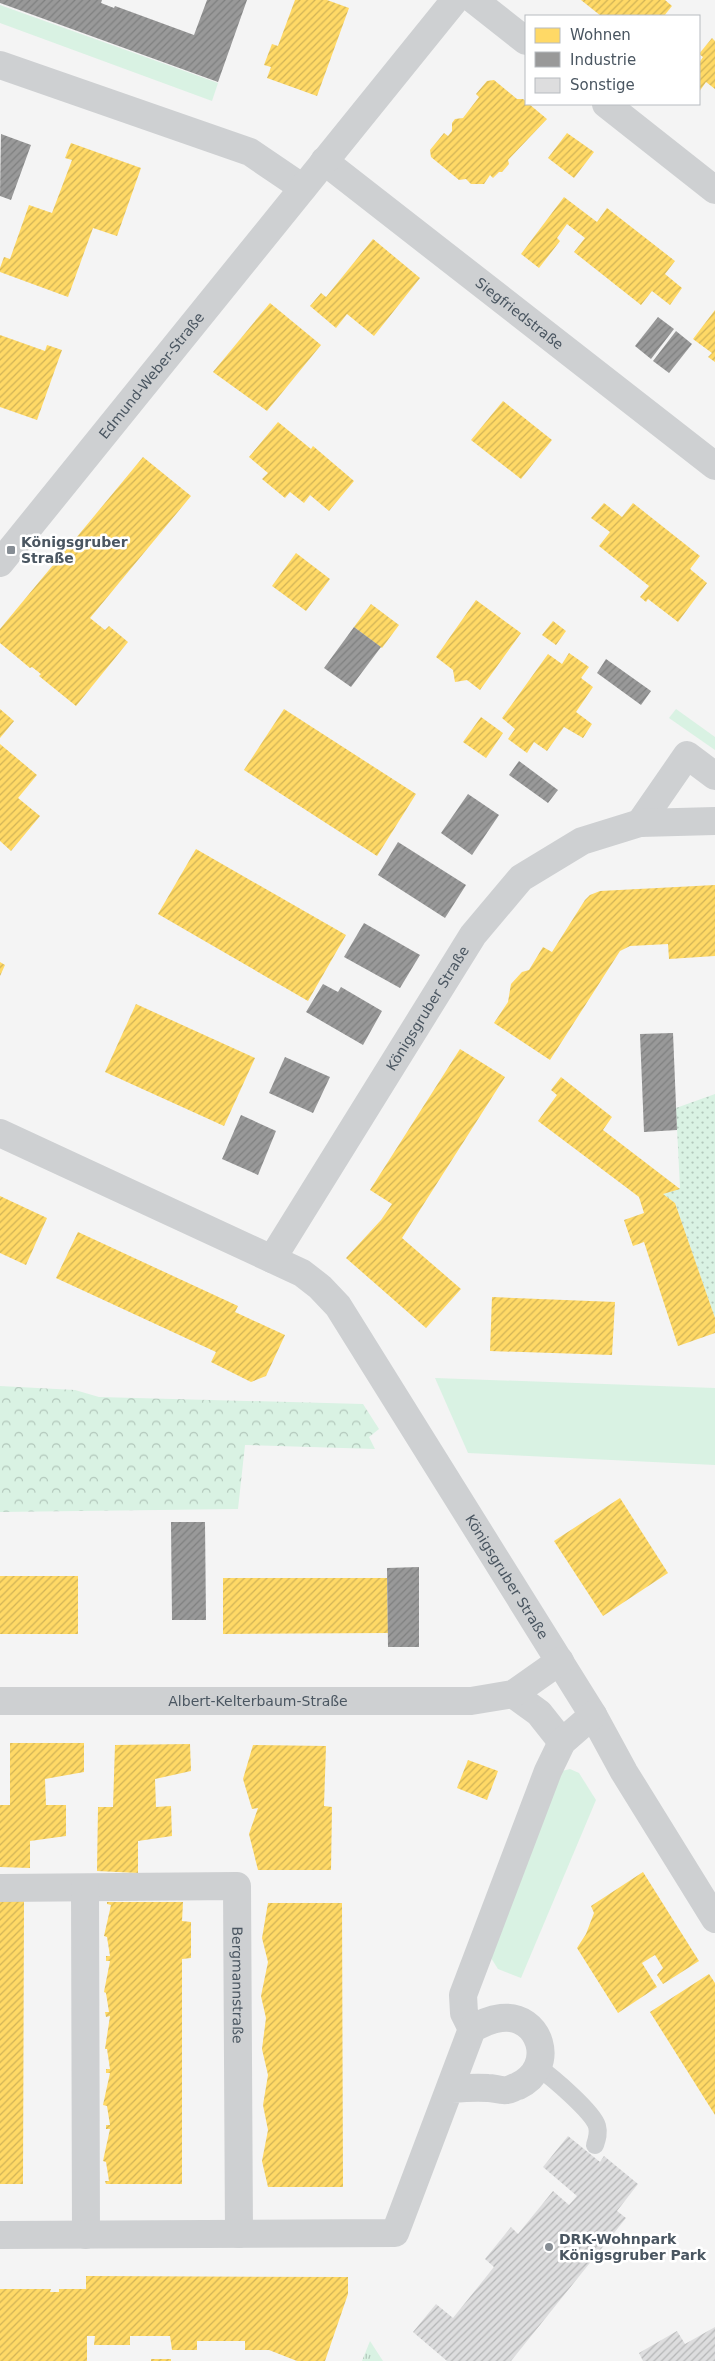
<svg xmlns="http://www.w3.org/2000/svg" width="715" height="2361" viewBox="0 0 715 2361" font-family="'DejaVu Sans',sans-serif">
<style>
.grass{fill:#d9f2e3}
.forest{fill:url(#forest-crowns)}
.park{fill:url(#park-tufts)}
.garden{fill:url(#garden-dots)}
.homes{fill:url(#homes-hatch)}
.industry{fill:url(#industry-hatch)}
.building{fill:url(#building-hatch)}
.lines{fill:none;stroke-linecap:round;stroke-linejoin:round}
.lane{stroke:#ced0d2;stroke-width:18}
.street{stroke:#ced0d2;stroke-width:28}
.poi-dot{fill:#868d94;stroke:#fff;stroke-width:2}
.labels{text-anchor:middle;stroke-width:5;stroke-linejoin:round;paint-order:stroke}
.street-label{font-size:14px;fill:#4a5661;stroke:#fff}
.poi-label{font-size:14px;font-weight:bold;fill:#4a5661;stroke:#fff;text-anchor:start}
</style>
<defs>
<pattern id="forest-crowns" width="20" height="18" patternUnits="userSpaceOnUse" patternTransform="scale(1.25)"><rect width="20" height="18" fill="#d9f2e3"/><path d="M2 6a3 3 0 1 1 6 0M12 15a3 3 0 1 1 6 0" fill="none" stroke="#b2c7bb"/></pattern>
<pattern id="park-tufts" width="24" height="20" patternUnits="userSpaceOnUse" patternTransform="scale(1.25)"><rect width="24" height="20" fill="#d9f2e3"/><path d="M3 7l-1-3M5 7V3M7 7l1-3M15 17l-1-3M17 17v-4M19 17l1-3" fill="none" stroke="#b2c7bb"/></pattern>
<pattern id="garden-dots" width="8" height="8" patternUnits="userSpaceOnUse" patternTransform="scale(1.25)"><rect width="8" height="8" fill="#d9f2e3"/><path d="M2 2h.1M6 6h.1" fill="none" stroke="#b2c7bb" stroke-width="1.8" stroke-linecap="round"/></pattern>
<pattern id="homes-hatch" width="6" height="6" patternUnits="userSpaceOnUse" patternTransform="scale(1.25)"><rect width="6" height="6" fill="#ffd966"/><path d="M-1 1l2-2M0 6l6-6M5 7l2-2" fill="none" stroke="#d0b357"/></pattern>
<pattern id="industry-hatch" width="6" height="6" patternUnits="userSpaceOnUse" patternTransform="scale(1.25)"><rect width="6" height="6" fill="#999"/><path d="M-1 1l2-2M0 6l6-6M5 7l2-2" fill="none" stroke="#7f8080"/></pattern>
<pattern id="building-hatch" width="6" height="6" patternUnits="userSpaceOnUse" patternTransform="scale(1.25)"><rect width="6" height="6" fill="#ddddde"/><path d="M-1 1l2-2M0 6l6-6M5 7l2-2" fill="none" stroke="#b5b6b7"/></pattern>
</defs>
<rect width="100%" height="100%" fill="#f4f4f4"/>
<g class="grass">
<polygon points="0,5 218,83 212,101 0,23"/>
<polygon points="676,709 715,737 715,750 669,718"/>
<polygon points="435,1378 715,1388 715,1465 468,1453"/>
<polygon points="570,1769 579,1773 596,1800 521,1978 498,1969 491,1958 562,1771"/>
</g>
<polygon class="forest" points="0,1386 75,1390 99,1397 363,1404 379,1429 369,1437 375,1449 245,1445 238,1509 0,1512"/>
<polygon class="park" points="370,2341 383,2361 362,2361"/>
<polygon class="garden" points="715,1094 715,1318 675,1203 663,1194 680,1188 676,1108"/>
<g class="homes">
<polygon points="295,0 327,0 349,8 317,96 267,78 271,67 264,65 272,44 278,46"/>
<polygon points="581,0 665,0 672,6 664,16 601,16"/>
<polygon points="712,38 715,41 715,89 706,82 699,92 699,63 703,57 699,54"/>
<polygon points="494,80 517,99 523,99 547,119 508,160 509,164 502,172 499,172 493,178 490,175 484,184 471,184 466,179 459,180 431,157 430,150 444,133 448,136 452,131 452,123 455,119 463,118 479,97 476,94 487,81"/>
<polygon points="567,133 594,152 574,178 548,158"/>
<polygon points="71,143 141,168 117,236 93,228 68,297 0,272 0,268 4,257 10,259 29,205 52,213 72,160 65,158"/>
<polygon points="564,197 597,222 607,208 675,261 665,274 682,288 670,305 652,291 641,305 574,252 585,238 567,224 557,238 560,241 539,268 521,254"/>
<polygon points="373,239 420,278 374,336 347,314 336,328 310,306 321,293 326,297"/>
<polygon points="270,303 321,345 267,411 213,372"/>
<polygon points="715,310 715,362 708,357 712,353 693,339"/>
<polygon points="0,335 45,351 47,345 62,350 37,420 0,407"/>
<polygon points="503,401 552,440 521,479 471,440"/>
<polygon points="278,422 311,449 313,446 354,481 329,511 310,495 304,503 290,492 285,498 262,479 268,473 249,457"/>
<polygon points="143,457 191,496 90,618 105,630 109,626 128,642 76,706 39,676 41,674 32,667 30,668 0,643 0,629 68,547 70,549 77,539 76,538"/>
<polygon points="604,503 622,517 633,503 700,556 690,569 707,583 678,622 648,599 646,602 640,597 649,586 599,546 610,532 591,518"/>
<polygon points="296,553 330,579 306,611 272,586"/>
<polygon points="476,600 521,633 480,690 467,680 455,682 453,670 436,657"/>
<polygon points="371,604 399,625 382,648 354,627"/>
<polygon points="553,621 566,631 556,645 542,635"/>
<polygon points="569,653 589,667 581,678 593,687 576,712 592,724 583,738 564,727 547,751 534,742 527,753 508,739 515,729 502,718 548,654 562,664"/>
<polygon points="0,709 14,721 0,738"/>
<polygon points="284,709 416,794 377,856 244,770"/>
<polygon points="481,717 503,733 486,758 463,742"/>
<polygon points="0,744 37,775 18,798 40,816 11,851 0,841"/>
<polygon points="196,849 346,935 308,1001 158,914"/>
<polygon points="715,885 715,956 669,959 668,944 630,946 620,951 550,1060 494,1023 508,1002 511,984 522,972 529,970 543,947 552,952 585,900 590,895 600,891"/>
<polygon points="0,962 5,965 0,976"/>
<polygon points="136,1004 255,1058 224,1126 105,1072"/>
<polygon points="460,1049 505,1077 402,1238 461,1289 426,1328 346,1258 381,1220 392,1204 370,1190"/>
<polygon points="561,1077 612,1117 603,1130 680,1189 663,1194 675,1203 715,1318 715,1333 678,1346 644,1242 633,1246 624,1220 644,1213 639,1197 538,1121 557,1095 551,1090"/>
<polygon points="0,1196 47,1218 26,1265 0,1253"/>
<polygon points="78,1232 238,1306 235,1312 285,1335 266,1376 251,1382 211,1362 216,1352 56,1278"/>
<polygon points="492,1297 615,1302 612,1355 490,1351"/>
<polygon points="620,1498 668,1573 603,1616 554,1541"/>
<rect x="0" y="1576" width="78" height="58"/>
<polygon points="223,1578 387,1578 388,1633 223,1634"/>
<polygon points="10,1743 84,1743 84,1772 45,1779 46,1805 66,1805 66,1836 30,1841 30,1868 0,1867 0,1805 10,1805"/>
<polygon points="190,1744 191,1771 155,1779 156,1807 171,1806 172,1836 138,1841 138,1873 97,1871 98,1807 113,1807 115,1745"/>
<polygon points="253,1745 326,1746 324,1806 332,1807 331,1870 258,1870 249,1834 258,1808 252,1809 243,1779"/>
<polygon points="468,1760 498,1771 487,1800 457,1788"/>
<polygon points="643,1872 699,1961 663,1984 657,1975 663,1968 655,1955 642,1963 657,1987 618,2013 577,1948 586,1934 594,1913 591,1906"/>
<polygon points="0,1901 24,1901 23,2184 0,2184"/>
<polygon points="107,1902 183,1902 182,1921 191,1922 191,1958 182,1959 182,2184 106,2184 105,2181 109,2181 106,2162 103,2161 110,2129 106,2129 106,2125 110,2125 107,2106 103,2105 110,2073 106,2073 106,2069 110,2069 107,2049 105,2049 110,2016 106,2017 105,2012 109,2012 106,1993 104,1992 110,1961 106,1961 106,1956 110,1956 107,1937 104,1936 111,1905 107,1904"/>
<polygon points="268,1903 342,1903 343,2187 268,2187 262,2161 268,2130 263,2105 268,2075 262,2049 266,2018 261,1996 268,1962 262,1938"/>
<polygon points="709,1974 715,1983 715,2115 650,2012"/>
<polygon points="86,2276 348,2277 348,2294 325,2361 297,2361 269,2350 245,2350 245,2341 197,2341 197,2350 172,2350 170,2336 130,2336 130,2345 94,2345 95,2336 87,2336 87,2361 0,2361 0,2289 51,2289 50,2292 59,2292 59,2289 86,2289"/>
<rect x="151" y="2359" width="20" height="2"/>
</g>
<g class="industry">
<polygon points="0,0 102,0 101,3 114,8 115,6 194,35 207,0 247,0 218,82 0,3"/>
<polygon points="1,134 31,145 11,200 0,196"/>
<polygon points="658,317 674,329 651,359 635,346"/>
<polygon points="676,331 692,344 669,373 653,361"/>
<polygon points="354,627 381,647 351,687 324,668"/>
<polygon points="606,659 651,691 641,705 597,673"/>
<polygon points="519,761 558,790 548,803 509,775"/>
<polygon points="468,794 499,815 472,855 441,833"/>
<polygon points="398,842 466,885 445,918 378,875"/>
<polygon points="364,923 420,955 400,988 344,957"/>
<polygon points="323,984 338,992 341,987 382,1011 363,1045 306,1012"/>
<polygon points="673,1033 677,1130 644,1132 640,1034"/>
<polygon points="285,1057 330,1077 313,1113 269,1093"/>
<polygon points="241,1115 276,1131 258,1175 222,1159"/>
<polygon points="171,1522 205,1522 206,1620 172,1620"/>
<polygon points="419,1567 419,1647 388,1647 387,1568"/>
</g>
<g class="building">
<polygon points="568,2136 600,2162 604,2156 638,2184 617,2211 626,2218 511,2361 447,2361 413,2332 436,2304 453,2318 494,2267 485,2259 511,2227 518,2234 553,2191 569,2205 577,2196 543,2167"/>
<polygon points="715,2327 715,2361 643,2361 639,2353 677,2331 685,2344"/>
</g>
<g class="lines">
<path class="lane" d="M539,2068C552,2077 593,2112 597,2126C599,2133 597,2139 595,2145"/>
<g class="street">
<polyline points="474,0 526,41"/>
<polyline points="0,65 250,152 303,188"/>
<polyline points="606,104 715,190"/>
<path id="s1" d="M324,161L715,466"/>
<path id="s2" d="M0,563L455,0"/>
<polyline points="640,823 687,755 715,776"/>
<path id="s3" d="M0,1133L302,1273L320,1287L338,1306L593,1715L624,1772L715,1919"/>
<path id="s4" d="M272,1259L473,935L521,878L582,841L640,823L715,821"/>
<polyline points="513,1694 539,1713 562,1742"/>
<path id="s5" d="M0,1701H471L513,1694L560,1661"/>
<path id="s6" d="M0,1888L237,1886L239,2234"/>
<polyline points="85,1888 86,2235"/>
<polyline points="472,2029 464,2013 463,1995 548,1771 562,1742 593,1715"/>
<path d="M0,2235L395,2233L472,2029C481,2024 490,2019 501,2018C540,2013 558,2067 518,2086C514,2087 510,2090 507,2090C501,2091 494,2088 488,2088C475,2087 463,2088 450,2089"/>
</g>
</g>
<g class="poi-dot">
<rect x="6" y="545" width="10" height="10" rx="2.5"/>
<circle cx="549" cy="2247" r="5"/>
</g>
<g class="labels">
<g class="street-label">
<text dy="5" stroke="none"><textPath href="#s1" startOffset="248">Siegfriedstraße</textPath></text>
<text dy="5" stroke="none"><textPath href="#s2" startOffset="241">Edmund-Weber-Straße</textPath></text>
<text dy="5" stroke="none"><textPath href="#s4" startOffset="295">Königsgruber Straße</textPath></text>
<text dy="5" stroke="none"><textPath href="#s3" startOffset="701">Königsgruber Straße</textPath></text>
<text dy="5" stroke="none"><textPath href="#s5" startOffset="258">Albert-Kelterbaum-Straße</textPath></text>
<text dy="5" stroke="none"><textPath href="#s6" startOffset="336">Bergmannstraße</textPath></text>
</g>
<g class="poi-label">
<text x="21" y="547">Königsgruber<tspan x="21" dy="16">Straße</tspan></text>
<text x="559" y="2244">DRK-Wohnpark<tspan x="559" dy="16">Königsgruber Park</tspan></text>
</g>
</g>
<rect x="525" y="15" width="175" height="90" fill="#ffffff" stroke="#b7bbc0"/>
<rect x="535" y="28" width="25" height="15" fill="#ffd966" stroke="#b7bbc0"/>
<text x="570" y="40" font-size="15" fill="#4a5661">Wohnen</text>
<rect x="535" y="52" width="25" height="15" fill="#999999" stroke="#b7bbc0"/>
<text x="570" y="65" font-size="15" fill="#4a5661">Industrie</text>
<rect x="535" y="78" width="25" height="15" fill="#ddddde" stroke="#b7bbc0"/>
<text x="570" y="90" font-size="15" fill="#4a5661">Sonstige</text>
</svg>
